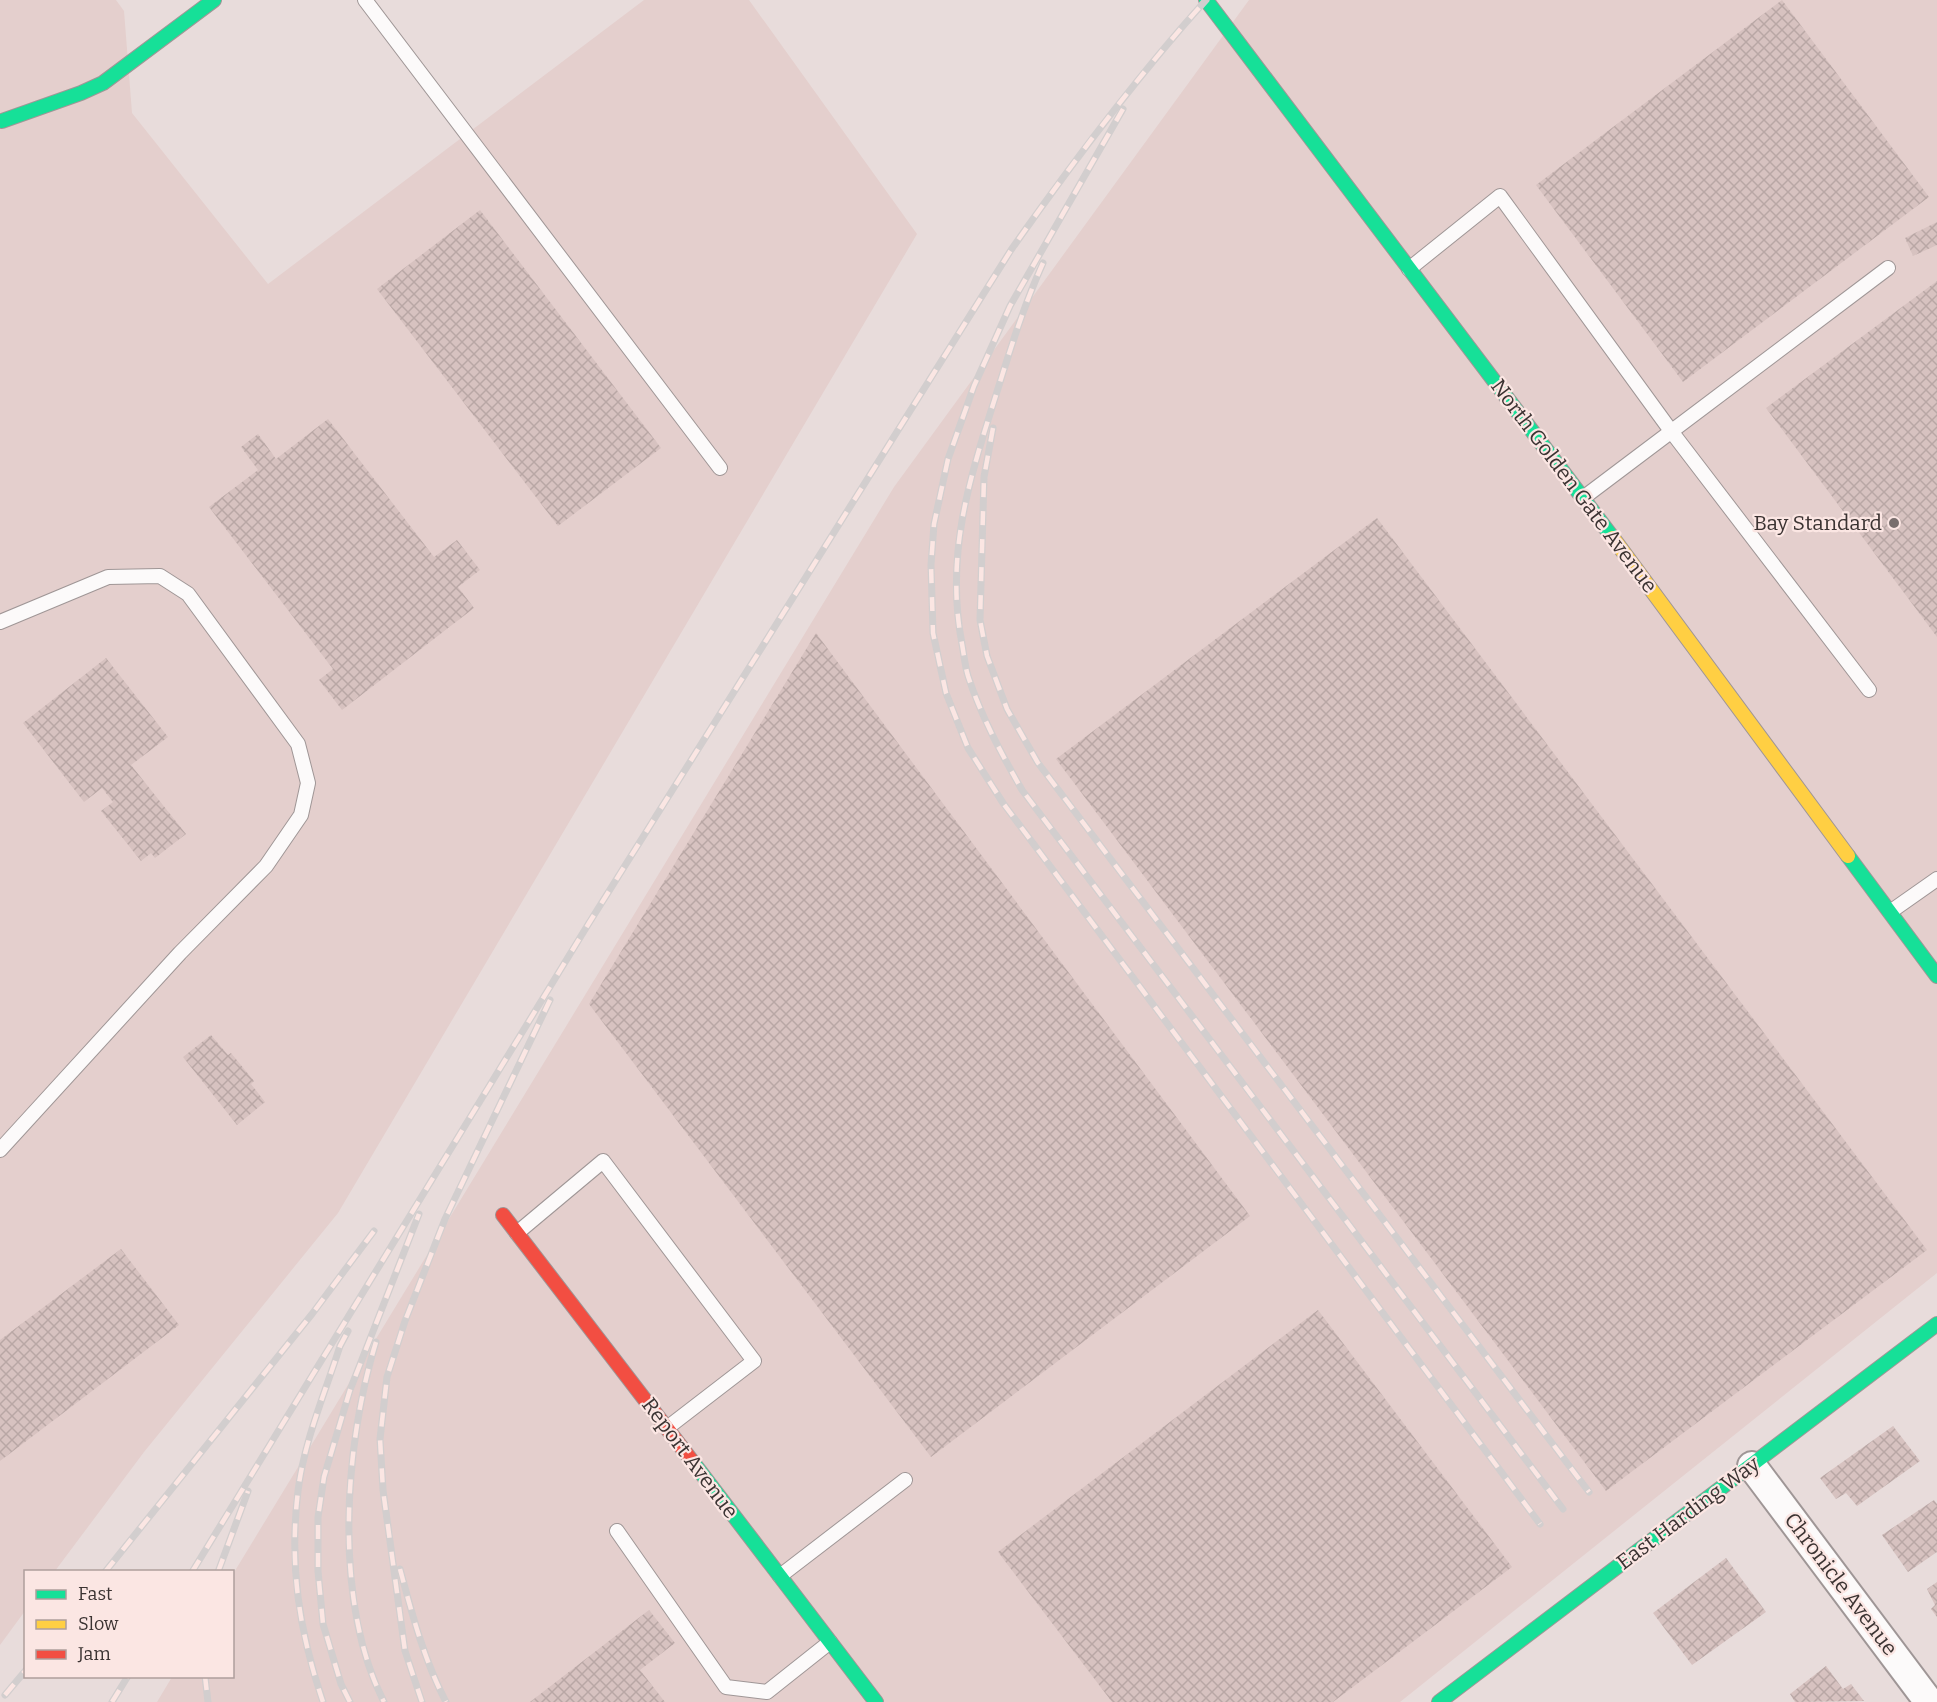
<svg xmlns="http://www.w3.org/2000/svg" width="1937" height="1702" viewBox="0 0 1937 1702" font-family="Bitter,serif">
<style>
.built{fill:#e4cfcd}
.building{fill:url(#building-cross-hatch)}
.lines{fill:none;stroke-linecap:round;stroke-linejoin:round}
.lane-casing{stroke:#9f9696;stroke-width:16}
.street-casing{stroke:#9f9696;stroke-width:32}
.fast-casing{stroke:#9f9696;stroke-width:16}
.slow-casing{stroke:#9f9696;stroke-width:16}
.jam-casing{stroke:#9f9696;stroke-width:16}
.lane{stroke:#fcfafa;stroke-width:14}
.street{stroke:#fcfafa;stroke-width:28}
.fast{stroke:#16e098;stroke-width:14}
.slow{stroke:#ffcf43;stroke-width:14}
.jam{stroke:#f24e42;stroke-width:14}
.rail-casing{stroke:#d2cece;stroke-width:7}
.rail{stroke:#fbe6e3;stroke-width:4.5;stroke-dasharray:14;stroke-linecap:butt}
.poi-dot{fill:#786e6d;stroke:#fbe6e3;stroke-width:2}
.labels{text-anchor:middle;stroke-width:4.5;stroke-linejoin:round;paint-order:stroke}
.street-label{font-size:21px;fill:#3b3332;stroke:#fbe6e3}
.poi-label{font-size:21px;fill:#3b3332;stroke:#fbe6e3;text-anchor:end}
</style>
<defs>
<pattern id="building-cross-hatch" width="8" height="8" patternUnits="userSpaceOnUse" patternTransform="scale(1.5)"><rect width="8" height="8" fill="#d7c2c0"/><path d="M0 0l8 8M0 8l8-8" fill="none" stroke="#b9a7a5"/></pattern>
</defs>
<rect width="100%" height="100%" fill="#e8dcdb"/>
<g class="built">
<polygon points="0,0 116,0 124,11 132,113 268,284 644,0 749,0 917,234 338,1213 144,1452 55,1571 26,1572 25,1611 0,1645"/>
<polygon points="1249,0 1937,0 1937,1273 1400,1702 157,1702 172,1677 232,1676 233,1574 894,487"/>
</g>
<g class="building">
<polygon points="1782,0 1929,197 1683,382 1536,185"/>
<polygon points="480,210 661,448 558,526 377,289"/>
<polygon points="1937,222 1937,245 1913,256 1905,238"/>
<polygon points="1937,281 1937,637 1766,408"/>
<polygon points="328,419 434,557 457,540 480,570 458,587 474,608 342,710 319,680 333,669 209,507 258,470 241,447 258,434 276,459"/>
<polygon points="1377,518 1927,1250 1606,1491 1056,759"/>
<polygon points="816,633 1250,1216 931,1457 589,1004"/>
<polygon points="106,658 168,737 131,765 186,834 155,858 151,853 141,861 101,811 113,802 102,788 84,802 23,723"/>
<polygon points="211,1035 228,1055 231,1053 254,1081 251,1084 265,1102 237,1125 183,1057"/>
<polygon points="121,1249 179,1325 0,1461 0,1340"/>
<polygon points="1318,1310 1512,1567 1333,1702 1112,1702 998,1552"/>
<polygon points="1893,1426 1920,1461 1857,1506 1846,1493 1836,1499 1820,1478"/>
<polygon points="1934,1500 1937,1504 1937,1552 1908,1572 1882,1535"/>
<polygon points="1726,1558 1766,1612 1692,1665 1653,1613"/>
<polygon points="1937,1582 1937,1617 1931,1609 1935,1605 1927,1589"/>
<polygon points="649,1610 675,1643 640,1670 665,1702 530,1702"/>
<polygon points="1826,1666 1843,1689 1851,1684 1864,1701 1795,1702 1790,1694"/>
</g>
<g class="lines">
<defs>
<g id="lane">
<polyline points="365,0 720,468"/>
<polyline points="1409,269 1500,196 1671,431 1869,690"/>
<polyline points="1583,498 1888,268"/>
<polyline points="0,622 108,577 160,576 188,594 298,744 308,783 301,815 266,866 180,953 0,1150"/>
<polyline points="1890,912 1937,879"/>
<polyline points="517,1233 603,1161 754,1361 667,1428"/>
<polyline points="617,1531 726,1687 767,1692 830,1642"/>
<polyline points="780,1576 905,1480"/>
</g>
<polyline id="street" points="1752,1466 1929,1702"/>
<g id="fast">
<polyline points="1206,0 1613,538"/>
<polyline points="2,121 81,93 103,83 214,0"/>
<polyline points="1848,856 1937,976"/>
<polyline points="692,1461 876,1702"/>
<polyline points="1439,1702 1937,1324"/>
</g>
<polyline id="slow" points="1613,538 1848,856"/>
<polyline id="jam" points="503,1215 692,1461"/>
</defs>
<use href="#lane" class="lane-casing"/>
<use href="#street" class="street-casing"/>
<use href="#fast" class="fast-casing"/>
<use href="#slow" class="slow-casing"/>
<use href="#jam" class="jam-casing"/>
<use href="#lane" class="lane"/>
<use href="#street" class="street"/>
<use href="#fast" class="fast"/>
<use href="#slow" class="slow"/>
<use href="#jam" class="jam"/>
<defs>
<g id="rail">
<polyline points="1123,109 1010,306 974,386 948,459 934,524 931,565 933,633 946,693 968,748 1003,803 1540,1524"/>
<path d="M1043,263C1024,305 1010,350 996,395C969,480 945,555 962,644C964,655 965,666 968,676C981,716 1001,753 1022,790L1563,1509"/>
<polyline points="993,428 984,477 980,620 987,656 1007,709 1038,763 1589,1492"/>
<path d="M376,1342C344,1446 333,1602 384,1702"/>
<path d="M400,1569C412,1614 424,1660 446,1702"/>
<polyline points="105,1572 312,1314 374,1231"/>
<path d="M192,1572L589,923L1011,250C1072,163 1135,79 1206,0"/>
<polyline points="218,1572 248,1491"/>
<polyline points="205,1676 208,1702"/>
<polyline points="5,1695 26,1670"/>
<polyline points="112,1702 128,1676"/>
<path d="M323,1702C299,1631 289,1565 298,1491C304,1441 325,1393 340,1346L348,1331"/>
<polyline points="350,1702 341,1684 323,1624 318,1571 318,1517 324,1477 350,1390 419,1214"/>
<polyline points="422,1702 405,1651 383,1490 380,1439 387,1377 405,1321 445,1219 550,1000"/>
</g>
</defs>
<use href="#rail" class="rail-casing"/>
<use href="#rail" class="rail"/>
</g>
<circle class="poi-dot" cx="1894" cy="523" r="6"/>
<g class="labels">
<g class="street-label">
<text transform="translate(1574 486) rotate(53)" y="7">North Golden Gate Avenue</text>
<text transform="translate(690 1458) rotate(53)" y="7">Report Avenue</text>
<text transform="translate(1688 1513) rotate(-37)" y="7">East Harding Way</text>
<text transform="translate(1841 1584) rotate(53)" y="7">Chronicle Avenue</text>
</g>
<g class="poi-label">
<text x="1882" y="530">Bay Standard</text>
</g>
</g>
<rect x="24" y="1570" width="210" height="108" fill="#fbe6e3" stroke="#ae9e9c" stroke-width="1.5"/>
<rect x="36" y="1590" width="30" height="9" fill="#16e098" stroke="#ae9e9c" stroke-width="1.5"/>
<text x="78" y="1600" font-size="18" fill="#3b3332">Fast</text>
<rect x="36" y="1620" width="30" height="9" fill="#ffcf43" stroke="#ae9e9c" stroke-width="1.5"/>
<text x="78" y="1630" font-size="18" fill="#3b3332">Slow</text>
<rect x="36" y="1650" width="30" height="9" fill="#f24e42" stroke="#ae9e9c" stroke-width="1.5"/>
<text x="78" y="1660" font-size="18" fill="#3b3332">Jam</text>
</svg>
